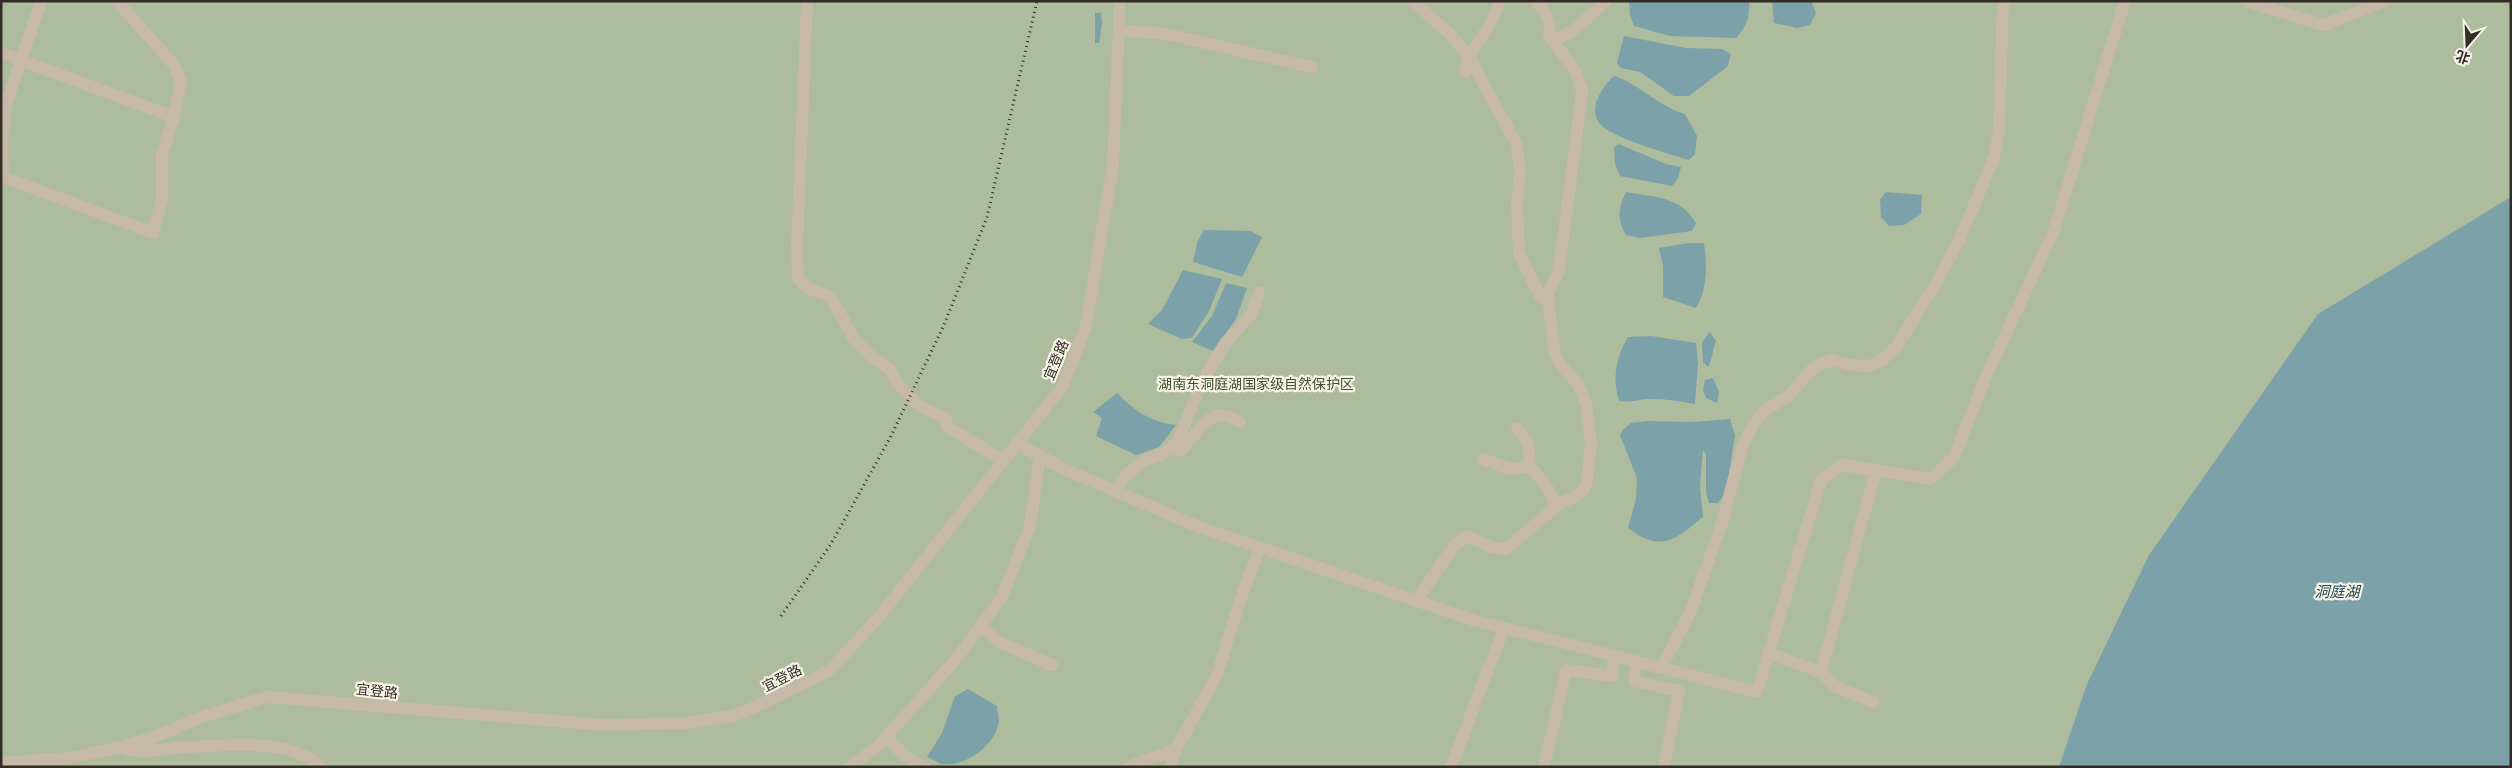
<svg xmlns="http://www.w3.org/2000/svg" width="2512" height="768" viewBox="0 0 2512 768" font-family="'Fira Sans','Noto Sans SC',sans-serif">
<style>
.green{fill:#adbc9c}
.water{fill:#7ca1a9}
.lines{fill:none;stroke-linecap:round;stroke-linejoin:round}
.minor{stroke:#c6b9a7;stroke-width:12}
.rail{stroke:#332c27;stroke-width:3;stroke-dasharray:1 4;stroke-linecap:butt}
.labels{text-anchor:middle;stroke-width:4.5;stroke-linejoin:round;paint-order:stroke}
.street-label{font-size:14px;fill:#332c27;stroke:#f7f2e6}
.park-label{font-size:14px;fill:#3e4f2d;stroke:#f7f2e6}
.water-label{font-size:15px;font-style:italic;fill:#204751;stroke:#f7f2e6}
</style>
<rect width="100%" height="100%" fill="#efe8da"/>
<rect class="green" x="1" y="1" width="2510" height="766"/>
<g class="water">
<path d="M1629,1H1749C1750,17 1747,26 1736,38L1670,36L1634,26L1630,15Z"/>
<polygon points="1772,1 1811,1 1816,13 1810,25 1797,28 1774,23"/>
<polygon points="1095,13 1101,13 1102,24 1099,43 1095,43"/>
<polygon points="1624,36 1686,48 1722,49 1731,54 1728,66 1689,96 1674,96 1640,72 1621,68 1617,63"/>
<path d="M1614,76C1640,84 1657,106 1685,114L1697,136L1695,154L1689,160C1669,154 1617,139 1602,126C1586,111 1601,88 1614,76Z"/>
<polygon points="1619,144 1666,164 1681,167 1678,178 1672,186 1620,176 1615,164 1614,147"/>
<path d="M1626,192C1654,197 1680,196 1696,223L1692,231L1640,238L1626,235C1617,219 1618,209 1626,192Z"/>
<polygon points="1886,192 1922,195 1921,214 1904,225 1889,226 1881,217 1880,200"/>
<polygon points="2511,197 2511,767 2059,767 2087,684 2149,555 2318,314"/>
<polygon points="1204,230 1250,231 1262,237 1242,277 1193,262 1197,243"/>
<path d="M1689,243H1704C1707,266 1708,287 1696,308L1663,297V266L1659,248Z"/>
<polygon points="1183,270 1222,279 1209,311 1192,338 1182,339 1148,324 1162,310"/>
<polygon points="1226,283 1247,288 1236,319 1213,351 1192,342 1212,316"/>
<path d="M1710,332L1716,341C1712,350 1713,359 1708,367L1703,362L1702,342Z"/>
<path d="M1651,336L1696,343L1698,363L1695,404C1680,401 1666,399 1651,399C1639,399 1630,403 1619,401C1612,378 1616,357 1628,337Z"/>
<polygon points="1713,378 1719,392 1717,403 1706,398 1703,390 1705,380"/>
<path d="M1117,393C1135,411 1150,422 1176,425L1159,447L1136,455L1096,436L1102,418L1093,412Z"/>
<path d="M1730,419L1735,435L1726,493L1718,503H1709L1706,493V454L1703,450L1700,486L1703,517C1675,540 1661,553 1628,528L1636,499L1637,478L1620,435L1623,430L1631,423L1646,421L1694,422Z"/>
<path d="M968,689L997,706C997,711 999,717 999,721C996,745 965,768 941,764C937,762 932,759 927,757L942,733L955,696Z"/>
</g>
<g class="lines">
<g class="minor">
<polyline points="41,1 6,105 2,140 3,177 153,233 162,199 162,154 174,117 181,82 174,65 117,1"/>
<polyline points="807,1 797,246 798,279 808,288 831,297 854,339 873,358 889,368 897,383 920,406 946,419 946,426 1002,460"/>
<polyline points="1412,1 1449,33 1469,57 1517,145 1520,172 1517,203 1519,253 1540,296 1549,303"/>
<polyline points="2246,1 2323,25 2385,1"/>
<polyline points="1119,31 1161,33 1312,67"/>
<polyline points="1552,40 1572,32 1606,1"/>
<polyline points="1,53 174,117"/>
<polyline points="1465,73 1469,57 1491,22 1500,1"/>
<path d="M1517,428L1528,442L1530,467C1542,479 1551,490 1555,507"/>
<polyline points="1016,443 1064,469 1199,527 1473,620 1757,692 1821,480 1842,465 1931,479 1954,457 1987,374 2053,233 2125,1"/>
<path d="M1170,448L1181,450C1202,431 1206,403 1240,422"/>
<polyline points="1483,459 1510,469 1530,467"/>
<polyline points="1114,491 1126,475 1143,461 1165,453 1177,442 1204,378 1226,342 1252,314 1259,292"/>
<polyline points="1416,601 1454,546 1467,536 1491,547 1506,549 1559,504 1574,497 1583,491 1587,481 1591,442 1586,404 1578,384 1561,365 1555,354 1549,311 1548,293 1559,271 1582,91 1576,72 1549,35 1550,23 1544,10 1535,1"/>
<polyline points="981,626 999,642 1052,665"/>
<polyline points="1768,653 1821,672 1876,470"/>
<polyline points="1636,661 1634,681 1679,691 1664,767"/>
<polyline points="1661,668 1690,613 1722,523 1742,448 1752,426 1764,411 1790,395 1807,374 1818,365 1832,360 1850,365 1868,366 1881,361 1896,347 1938,280 1960,239 1994,157 1999,131 2003,1"/>
<polyline points="1821,672 1836,687 1873,702"/>
<path d="M886,736C897,748 908,762 925,767"/>
<path d="M122,747C144,755 153,750 175,748C213,746 293,736 320,767"/>
<polyline points="1,763 69,758 122,747 154,737 202,717 267,697 605,725 688,723 732,716 749,710 830,670 878,618 1062,387 1086,326 1113,165 1120,1"/>
<polyline points="849,767 878,746 957,658 1002,597 1030,525 1040,456"/>
<polyline points="1128,767 1176,749"/>
<polyline points="1170,767 1176,749 1217,675 1241,598 1260,548"/>
<polyline points="1451,767 1504,628"/>
<polyline points="1544,767 1566,670 1612,676 1614,656"/>
</g>
<polyline class="rail" points="781,616 831,544 890,438 944,325 987,217 1037,1"/>
</g>
<g class="labels">
<g class="street-label">
<text transform="translate(1056 360) rotate(-67)" y="5">宜登路</text>
<text transform="translate(782 678) rotate(-27)" y="5">宜登路</text>
<text transform="translate(377 691) rotate(6)" y="5">宜登路</text>
</g>
<g class="park-label">
<text x="1256" y="389">湖南东洞庭湖国家级自然保护区</text>
</g>
<g class="water-label">
<text x="2337" y="597">洞庭湖</text>
</g>
</g>
<rect width="2512" height="768" fill="none" stroke="#332c27" stroke-width="5"/>
<g transform="translate(2467 45) rotate(199)" stroke="#f7f2e6" stroke-width="4" paint-order="stroke">
<path d="M0-4L9 19L0 12L-9 19Z" fill="#332c27"/>
<text y="-8" font-size="14" font-weight="bold" text-anchor="middle" fill="#332c27">北</text>
</g>
</svg>
